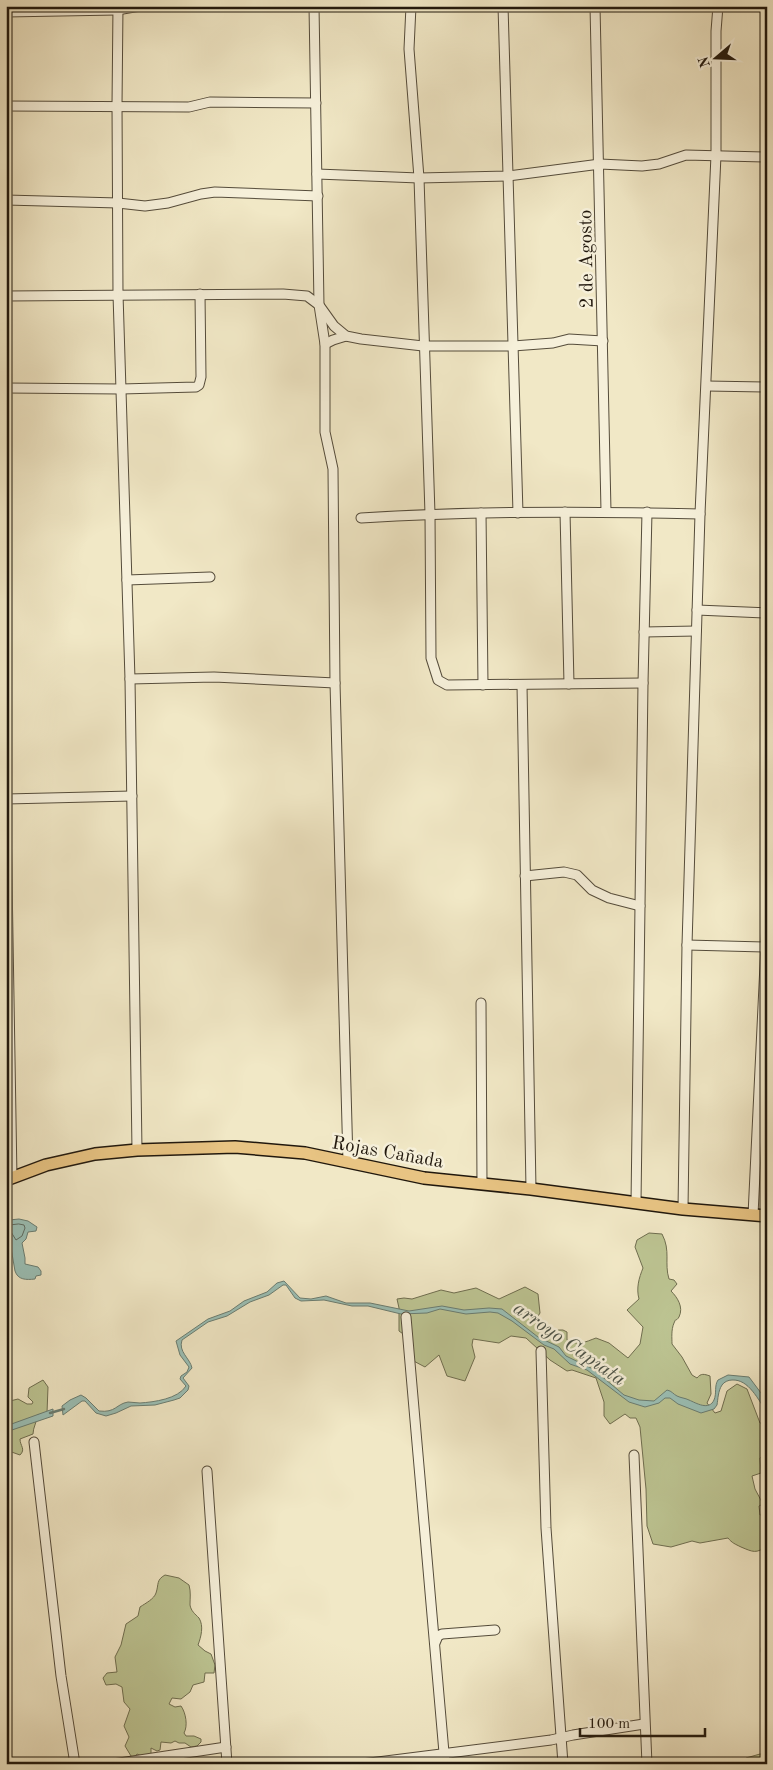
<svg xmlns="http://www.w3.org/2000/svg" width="773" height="1770" viewBox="0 0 773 1770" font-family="'Old Standard TT',serif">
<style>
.green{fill:#bdc593;stroke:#6f6e50}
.water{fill:#9bc0b6;stroke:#6a7d72}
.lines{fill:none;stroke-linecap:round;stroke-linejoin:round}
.shore{stroke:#5e6c62;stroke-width:1}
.stream{stroke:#6a7d72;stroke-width:2.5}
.minor-casing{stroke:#554c3b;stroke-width:11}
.major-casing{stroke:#21180d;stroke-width:14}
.minor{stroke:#f6f0da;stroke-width:9}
.major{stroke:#e8c483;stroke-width:11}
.labels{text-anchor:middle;stroke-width:5;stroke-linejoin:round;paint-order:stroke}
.street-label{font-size:19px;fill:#21180d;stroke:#f6f0da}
.water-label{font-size:20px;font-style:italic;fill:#4c5348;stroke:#f6f0da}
</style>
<rect width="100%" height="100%" fill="#f1e8c6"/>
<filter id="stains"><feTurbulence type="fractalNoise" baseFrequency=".004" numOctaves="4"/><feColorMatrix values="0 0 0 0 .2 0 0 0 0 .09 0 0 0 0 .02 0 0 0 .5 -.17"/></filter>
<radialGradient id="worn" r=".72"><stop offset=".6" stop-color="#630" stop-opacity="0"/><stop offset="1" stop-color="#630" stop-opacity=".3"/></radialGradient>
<g class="green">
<path d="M649,1233L662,1234C671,1251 664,1263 669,1279L674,1280L677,1284L671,1291C677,1297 684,1307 679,1317C675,1323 677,1316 674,1323C671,1330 672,1338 672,1344L682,1357L692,1375L697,1378C701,1373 704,1374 710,1376L711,1394L707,1403L715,1413L721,1411L727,1391L737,1384L747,1389L760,1423L767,1424V1456H763L760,1458L761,1473L752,1476L755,1489L763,1504L759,1506L760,1515L767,1514V1522L762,1525V1529L767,1534V1546C756,1554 753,1552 741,1547C735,1544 732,1543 728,1538L700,1543L692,1541L671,1547L653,1544L647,1526L646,1489L640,1427L636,1418H630L625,1414L610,1424L604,1416V1402L596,1378L572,1370L567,1371L550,1360L526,1338L511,1336L499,1343L473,1339L472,1345L475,1357L465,1381L447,1376L439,1355L425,1367L408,1358L406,1336L399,1331V1308L397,1299L404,1298L412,1299L441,1290L454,1293L476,1288L499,1299L525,1287L538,1294L540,1313L535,1321L543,1330H563L567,1332V1340C579,1346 585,1342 596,1338L609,1343L628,1358L640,1344L643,1327L627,1310L639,1299C636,1288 639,1278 643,1268L635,1247L637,1240Z"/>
<path d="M43,1380L48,1387L47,1413L37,1415C37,1423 33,1427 33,1434L20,1439C20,1446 26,1449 20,1455L6,1450V1402L18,1399L27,1404H32L33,1402L28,1397L29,1388Z"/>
<path d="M165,1575L179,1578L189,1585C191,1592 190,1598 190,1605C191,1611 195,1614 199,1618C204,1626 201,1637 198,1645L205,1651L211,1654L215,1665L214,1673H205L204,1682L193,1685L190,1692L181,1699L172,1698L169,1704L175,1707L181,1706C186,1713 188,1726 184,1733L186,1736H194L201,1739V1742L197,1746L191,1747L185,1743H179L175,1741L171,1743L161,1742L160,1750L157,1751L151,1748V1754L142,1756L137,1754L134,1758L131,1756L125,1746L129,1737L124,1726L130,1709L124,1702L122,1687L116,1684L106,1685L103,1678L107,1673L117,1672L115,1657L121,1645L126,1624L138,1616L140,1607C146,1603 154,1599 156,1593C159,1584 156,1580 165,1575Z"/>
<path d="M767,1613V1660C756,1653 764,1643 764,1633C764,1628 762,1623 762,1617Z"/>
<polygon points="760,1754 767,1755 767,1764 745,1764 746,1758"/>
</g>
<g class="water">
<path d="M19,1219L28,1221L37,1227L36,1231L28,1232L26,1239L22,1243L25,1258V1264L38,1267L41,1271V1275L36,1276L35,1279C26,1280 18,1280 15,1271L7,1225L9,1220Z"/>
<path d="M284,1281L300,1298L311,1299L326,1296L346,1303H370L409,1311L442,1306L464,1310L489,1308L502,1309L538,1337L559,1347L566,1356L593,1369L624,1395L639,1400L654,1401L667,1390C672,1391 673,1394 677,1396C681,1398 685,1398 689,1400C696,1403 709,1411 714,1400C717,1393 714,1386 718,1380L728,1375L749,1377L767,1401V1412C758,1400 749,1379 732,1380C728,1380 724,1382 722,1385C718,1391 718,1399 717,1405L714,1409L701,1413L678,1404L670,1398H665L659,1403L645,1407L629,1402L587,1370L570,1364L554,1349L544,1345L512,1321L498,1313L490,1312L466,1314L440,1309L427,1313L401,1314L368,1306H352L324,1300L301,1301L295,1298L286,1285H283L269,1295L250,1302L227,1316L208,1322L182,1340C178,1352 190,1358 192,1368L183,1378L189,1386L188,1390L180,1398L174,1400L155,1405L131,1406L116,1413L106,1416L96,1413L85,1401H82L63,1415L62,1406L70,1400L81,1395L86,1398L99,1411C116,1413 116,1404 128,1402C132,1402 136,1403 140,1403C154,1402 178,1399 186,1386L180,1379L181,1376L187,1372L189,1367L180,1355L176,1341L208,1319L230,1311L244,1301L267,1292L277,1283Z"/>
<polygon points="53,1409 53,1416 6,1432 6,1426"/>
</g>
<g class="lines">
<polygon class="shore" points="19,1224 24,1225 25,1228 22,1236 16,1240 8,1227 11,1225"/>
<polyline class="stream" points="50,1413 64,1409"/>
<defs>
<g id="minor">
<polyline points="118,6 117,105 118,294 130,679 137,1150"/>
<polyline points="314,6 319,305 325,344 325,432 333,469 335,683 348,1162"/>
<polyline points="411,6 409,49 419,178 430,514 431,658 438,680 447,685 643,683"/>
<polyline points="503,6 518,513"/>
<polyline points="595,6 606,511"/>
<polyline points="6,12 117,10 140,6"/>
<polyline points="6,106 189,107 210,102 316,103"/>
<polyline points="317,174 419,178 508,176 600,164 642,166 659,164 686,155 767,157"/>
<polyline points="6,200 118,203 145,206 168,203 201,194 215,192 318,196"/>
<polyline points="6,296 283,294 307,296 319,305 334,326 346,336 361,339 423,346 513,346 553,343 569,339 603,341"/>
<polyline points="325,344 333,340 346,336"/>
<polyline points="707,386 767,387"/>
<polyline points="6,388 121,389 196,387 199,385 201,377 200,294"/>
<polyline points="565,512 569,684"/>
<polyline points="481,513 483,685"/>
<path d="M361,518C474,511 587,511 700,514"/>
<polyline points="127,580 210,577"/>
<polyline points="697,610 767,613"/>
<polyline points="644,632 696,631"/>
<polyline points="130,679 214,677 335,683"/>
<polyline points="522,685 531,1189"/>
<polyline points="6,799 132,796"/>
<polyline points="6,818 12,1178"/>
<polyline points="525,876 564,872 577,875 592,890 609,898 640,906"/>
<polyline points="687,945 767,947"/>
<polyline points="481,1003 482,1184"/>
<polyline points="636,1203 643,683 647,512"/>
<polyline points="683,1209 687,945 700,514 716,155 716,31 718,6"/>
<polyline points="753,1215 767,923"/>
<polyline points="406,1317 445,1764"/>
<polyline points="541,1351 546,1528 563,1764"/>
<polyline points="34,1442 61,1676 75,1764"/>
<polyline points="634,1455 647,1764"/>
<polyline points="207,1471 227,1764"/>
<polyline points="435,1643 438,1636 442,1634 495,1630"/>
<polyline points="113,1764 226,1747"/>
<polyline points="362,1764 551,1740 573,1735 644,1724"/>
</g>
<polyline id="major" points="6,1180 46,1165 95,1154 137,1150 235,1147 305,1153 424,1178 531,1189 683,1209 767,1216"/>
</defs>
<use href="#minor" class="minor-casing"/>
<use href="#major" class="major-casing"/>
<use href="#minor" class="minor"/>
<use href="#major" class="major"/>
</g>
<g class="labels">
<g class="street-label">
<text transform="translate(585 259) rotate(-91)" y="7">2 de Agosto</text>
<text transform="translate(388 1151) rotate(10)" y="7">Rojas Cañada</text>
</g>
<g class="water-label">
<text transform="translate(570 1343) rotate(35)" y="7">arroyo Capiata</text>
</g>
</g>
<rect width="773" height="1770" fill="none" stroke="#f1e8c6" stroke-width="25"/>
<rect x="8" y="8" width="758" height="1755" fill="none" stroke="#21180d" stroke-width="2.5"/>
<rect x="12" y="12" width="748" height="1745" fill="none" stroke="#21180d"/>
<g transform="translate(716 58) rotate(251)" stroke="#f6f0da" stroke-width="4" paint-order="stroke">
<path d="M0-4L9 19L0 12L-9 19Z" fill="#21180d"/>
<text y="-8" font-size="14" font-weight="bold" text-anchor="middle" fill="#21180d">N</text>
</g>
<path d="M580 1728v8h125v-8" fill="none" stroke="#21180d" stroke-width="2.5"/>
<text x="588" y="1728" font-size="15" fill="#21180d" stroke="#f6f0da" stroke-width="4" paint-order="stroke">100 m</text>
<rect width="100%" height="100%" filter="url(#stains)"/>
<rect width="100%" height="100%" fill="url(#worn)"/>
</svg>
